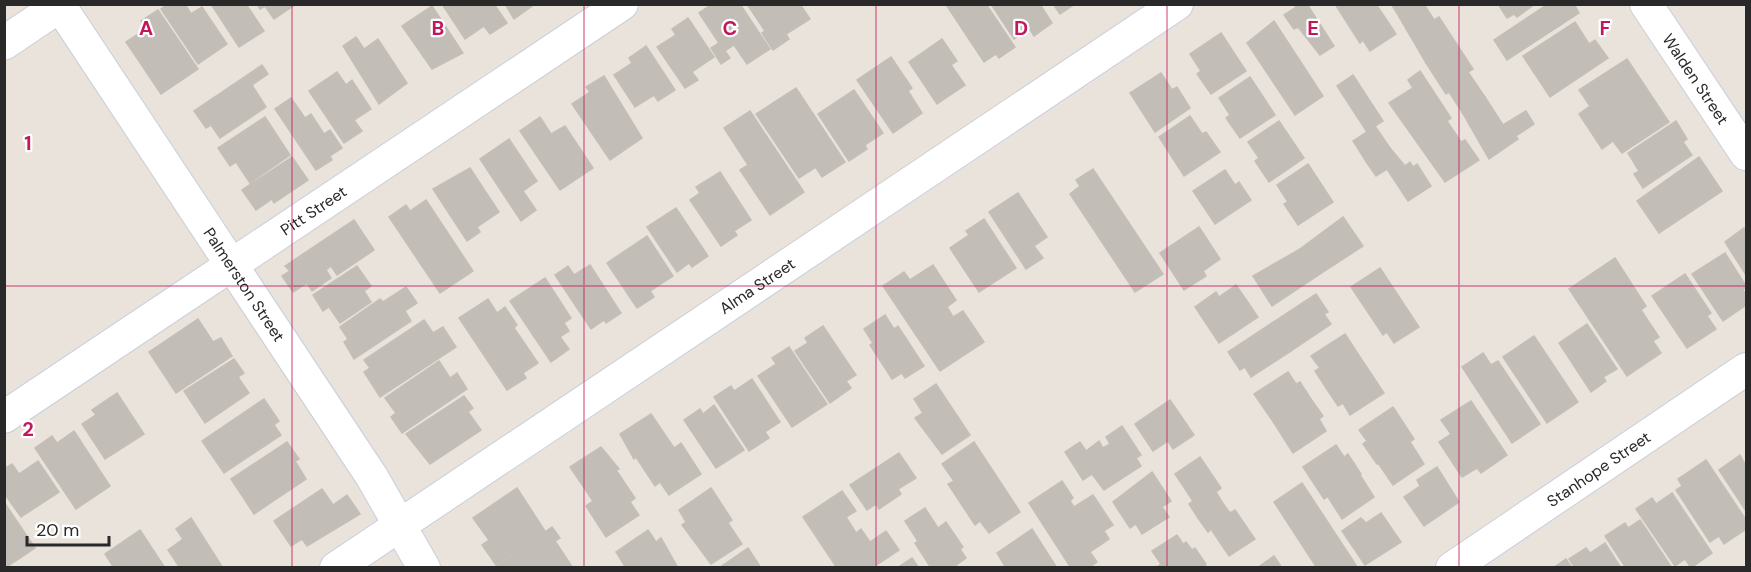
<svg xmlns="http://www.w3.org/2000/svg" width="1751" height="572" viewBox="0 0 1751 572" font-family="'DM Sans',sans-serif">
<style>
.building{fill:#c2beb7;stroke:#c4beb6;stroke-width:1.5}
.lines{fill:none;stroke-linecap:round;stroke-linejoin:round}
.minor-casing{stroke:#caced9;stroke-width:34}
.tertiary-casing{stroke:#caced9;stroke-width:35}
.minor{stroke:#fff;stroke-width:32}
.tertiary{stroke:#fff;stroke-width:33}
.grid{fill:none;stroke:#c2185b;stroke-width:1.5;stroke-opacity:0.55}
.labels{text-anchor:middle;stroke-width:4.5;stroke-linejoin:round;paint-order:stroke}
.street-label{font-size:16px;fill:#292929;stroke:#fff}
.grid-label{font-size:20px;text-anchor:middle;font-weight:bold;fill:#c2185b;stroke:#fff;stroke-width:4.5;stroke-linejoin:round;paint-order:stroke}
</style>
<rect width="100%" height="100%" fill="#e9e3dc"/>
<g class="building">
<polygon points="168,4 185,4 191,14 202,7 227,44 198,64 161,9"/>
<polygon points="211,4 246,4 264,31 239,47"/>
<polygon points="257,4 296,4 274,19 265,6 260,9"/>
<polygon points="442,4 494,4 507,23 490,34 484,26 465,39"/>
<polygon points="505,4 535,4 514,19"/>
<polygon points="712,4 740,4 770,49 747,64 734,45 725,51 730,58 721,64 711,48 719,43 699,13"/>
<polygon points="747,4 800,4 810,19 786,34 789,39 773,50 762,33 765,31"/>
<polygon points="949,4 986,4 1015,47 999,58 996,54 984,62 947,6"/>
<polygon points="991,4 1040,4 1052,23 1034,36 1029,28 1014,39"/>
<polygon points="1053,4 1075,4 1060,14"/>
<polygon points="1294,4 1307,4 1334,46 1320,55 1298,27 1294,29 1284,15 1296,7"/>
<polygon points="1335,4 1376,4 1396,34 1370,51 1363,40 1360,43"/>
<polygon points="1391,4 1404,4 1395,10"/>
<polygon points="1404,4 1424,4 1434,20 1439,17 1456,43 1426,63 1395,10"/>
<polygon points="1498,4 1535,4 1517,17 1514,14 1507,18"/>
<polygon points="1548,4 1574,4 1579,13 1507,60 1494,40"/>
<polygon points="432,6 463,53 432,69 402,26"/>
<polygon points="158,10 198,69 161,94 126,42 146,29 141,21"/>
<polygon points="688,18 714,57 692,72 698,80 685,88 657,47 676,35 672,29"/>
<polygon points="1274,21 1323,96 1295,115 1247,43"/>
<polygon points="1575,22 1589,44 1595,40 1608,58 1550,97 1523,56"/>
<polygon points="1221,33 1246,71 1211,94 1197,74 1201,71 1190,54"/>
<polygon points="356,37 364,49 378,39 407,83 379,104 343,46"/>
<polygon points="942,39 957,61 951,65 965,85 937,104 909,62"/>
<polygon points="1456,43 1473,69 1468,72 1485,97 1462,112 1449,92 1446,94 1426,63"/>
<polygon points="646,46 675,90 658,101 654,95 635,107 614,75 632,63 629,58"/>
<polygon points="891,57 912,88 908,91 922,113 893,133 857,80"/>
<polygon points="1627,59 1669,122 1622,153 1613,141 1602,149 1579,114 1590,106 1579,90"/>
<polygon points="262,65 268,74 252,85 266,107 220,138 211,125 206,128 194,111"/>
<polygon points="1420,71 1451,118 1447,121 1461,142 1465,140 1479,160 1445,182 1389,103 1413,88 1408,80"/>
<polygon points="337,72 346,85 352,80 371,109 354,120 362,131 344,143 309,91"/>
<polygon points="1161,73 1172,90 1177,87 1190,108 1155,132 1130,93"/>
<polygon points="1353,75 1383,121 1375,126 1390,148 1367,163 1353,141 1367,132 1337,86"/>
<polygon points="604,76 642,138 610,160 572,104 590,92 586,87"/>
<polygon points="1250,77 1275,115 1240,138 1226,118 1230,115 1219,98"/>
<polygon points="796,88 845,162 822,177 773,103"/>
<polygon points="854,90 883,133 865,145 867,149 849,161 818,114"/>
<polygon points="1485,97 1503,125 1526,111 1534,124 1516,136 1518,139 1489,159 1462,112"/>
<polygon points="291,98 305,118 311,114 324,134 330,130 342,148 330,156 332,160 316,170 275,109"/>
<polygon points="773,103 816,167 799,178 756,114"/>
<polygon points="750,111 804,192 770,215 740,170 748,165 724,128"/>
<polygon points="1190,116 1202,134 1206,132 1220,152 1184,176 1159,137"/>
<polygon points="265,117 290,155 250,183 236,162 230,166 218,148"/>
<polygon points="540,117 551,134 565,126 593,168 560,190 520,131"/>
<polygon points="1279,121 1304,158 1269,182 1255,161 1259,158 1248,142"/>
<polygon points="1676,121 1687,139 1683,142 1692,155 1643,188 1634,174 1639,171 1628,153"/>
<polygon points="509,139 537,181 523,191 536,210 521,221 480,159"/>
<polygon points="1390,148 1405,166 1410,162 1413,167 1417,164 1431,186 1408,201 1387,169 1376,176 1367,163"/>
<polygon points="292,157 308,180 274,203 272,199 256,210 242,190"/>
<polygon points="1699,157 1722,191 1659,233 1637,201"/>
<polygon points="1308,164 1333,202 1298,225 1284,204 1288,202 1277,185"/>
<polygon points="470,168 499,212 477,227 480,232 467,241 433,189"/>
<polygon points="1093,169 1163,274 1135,292 1070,194 1080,186 1076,180"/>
<polygon points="1225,170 1235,185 1239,182 1251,200 1215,224 1193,191"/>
<polygon points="720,172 751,220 734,231 737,235 721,246 690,200 700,193 696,187"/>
<polygon points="1018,193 1047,237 1034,246 1043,258 1026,269 989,212"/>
<polygon points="426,200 473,271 440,293 389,217 406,205 410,211"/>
<polygon points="676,208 708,256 692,267 689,263 677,272 647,227"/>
<polygon points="1343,217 1363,246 1317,276 1300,249"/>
<polygon points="984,219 1016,268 979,292 950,248 969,235 966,231"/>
<polygon points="354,220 374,250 337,275 331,266 326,270 331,278 312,291 307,283 293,292 282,276 290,271 285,266"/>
<polygon points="1199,227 1220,259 1203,271 1206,276 1184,290 1160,253"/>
<polygon points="1744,228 1746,232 1746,275 1725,242"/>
<polygon points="647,236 673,276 650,291 654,297 637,308 607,263"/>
<polygon points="1300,249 1317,276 1272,306 1253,276"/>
<polygon points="1725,253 1746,286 1743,290 1746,295 1746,305 1723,321 1692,274"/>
<polygon points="1615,258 1646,306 1641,310 1659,337 1653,341 1661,353 1627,376 1569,289"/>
<polygon points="590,265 621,313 606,323 604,320 591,329 555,275 568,266 574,275"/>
<polygon points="933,265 956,300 947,307 953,317 963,311 984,342 940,371 883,286 904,272 910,280"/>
<polygon points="357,266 371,286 364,291 371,302 340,323 329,307 323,311 313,295"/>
<polygon points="1380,268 1419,327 1394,343 1387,332 1383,335 1351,287"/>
<polygon points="1685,274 1711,313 1707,316 1716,329 1687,348 1652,296"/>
<polygon points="545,278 571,318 564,323 569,331 560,337 569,349 551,362 510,301"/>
<polygon points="1236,285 1258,317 1219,343 1195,307 1216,292 1219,297"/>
<polygon points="406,287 417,303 405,311 411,321 354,359 344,342 348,339 340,327 380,299 383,302"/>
<polygon points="1316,294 1328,312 1324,314 1331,324 1291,351 1272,323"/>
<polygon points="488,299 497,313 505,307 517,325 514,328 538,363 523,373 526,378 507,390 459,318"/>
<polygon points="885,315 894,329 898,326 924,366 905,378 902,373 892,379 870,345 873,343 864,329"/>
<polygon points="198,319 213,342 221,338 232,356 176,393 149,352"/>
<polygon points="424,320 433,333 443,327 456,347 380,397 364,372 370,368 364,360"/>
<polygon points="1272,323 1291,351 1251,377 1245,367 1240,370 1228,352"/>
<polygon points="1587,324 1617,369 1603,377 1606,381 1591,392 1559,343"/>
<polygon points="823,326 856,375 846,381 851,388 830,403 795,351 808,343 805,338"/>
<polygon points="1345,334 1364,363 1326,388 1315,371 1320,368 1311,356"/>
<polygon points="1534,336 1578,402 1547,423 1503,357"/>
<polygon points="789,347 827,404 792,427 758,376 776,364 772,358"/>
<polygon points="1483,353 1491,365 1498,361 1540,424 1512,443 1462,367"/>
<polygon points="234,359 244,373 238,377 249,393 205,423 184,391"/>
<polygon points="439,361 450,378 457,373 467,389 402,433 391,417 396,413 385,398"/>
<polygon points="1364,363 1384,393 1350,415 1343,403 1338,406 1326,388"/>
<polygon points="1288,372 1296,384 1300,382 1311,399 1274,423 1254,394"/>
<polygon points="752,379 780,422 765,432 769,438 749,451 714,397 731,386 734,391"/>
<polygon points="936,384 970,435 942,454 915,418 923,413 914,399"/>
<polygon points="117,393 144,434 105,459 82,424 96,415 92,410"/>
<polygon points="464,396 473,408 468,412 481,430 430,464 406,434"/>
<polygon points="264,399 279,421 274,425 281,435 224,473 202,441"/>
<polygon points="1311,399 1323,416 1319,419 1326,431 1293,453 1274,423"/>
<polygon points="1170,400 1194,435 1173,449 1168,441 1153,451 1135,424"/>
<polygon points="1471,401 1507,455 1481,473 1477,468 1462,477 1439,442 1451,434 1441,420"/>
<polygon points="714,405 744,450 716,468 684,420 700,409 703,414"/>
<polygon points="1393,407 1414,439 1377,464 1363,444 1367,441 1359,430"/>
<polygon points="651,414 674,448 681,443 701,474 669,495 660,482 655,486 636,457 634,459 620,434"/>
<polygon points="1122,426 1141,455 1136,458 1141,466 1104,490 1092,474 1083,480 1065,452 1080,442 1086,451 1099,441 1103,448 1110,444 1106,437"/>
<polygon points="74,431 110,486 76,509 35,448 52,436 57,443"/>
<polygon points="287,442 299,459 295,461 306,479 254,514 231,479"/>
<polygon points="974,442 1020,512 989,533 980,521 975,525 948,484 954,481 942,464"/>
<polygon points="1410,442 1424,464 1393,485 1378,463"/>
<polygon points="1336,445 1344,457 1348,454 1361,474 1324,499 1303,467"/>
<polygon points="601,447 619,469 616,470 635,498 630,502 639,515 606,537 586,506 593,501 570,467"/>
<polygon points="899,453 916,478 898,489 901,494 879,509 876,504 867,510 850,485"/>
<polygon points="1740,455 1746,466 1746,511 1719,470"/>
<polygon points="1200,457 1221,488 1216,492 1222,502 1198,518 1189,504 1193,501 1175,474"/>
<polygon points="1706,460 1746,520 1746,529 1724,544 1719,536 1710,542 1676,490 1682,486 1678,479"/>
<polygon points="38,461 59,492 21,517 4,493 4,469 12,464 19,474"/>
<polygon points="1437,467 1459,502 1424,526 1404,497 1420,486 1417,480"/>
<polygon points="1152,472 1171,501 1162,507 1169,517 1142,534 1136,524 1130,528 1113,502"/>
<polygon points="1360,475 1374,497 1342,519 1328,497"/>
<polygon points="1062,481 1073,498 1070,501 1074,507 1093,495 1113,525 1104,531 1109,539 1090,552 1097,562 1088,568 1071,568 1029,503"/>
<polygon points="1302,483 1356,565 1352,568 1317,568 1274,502"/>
<polygon points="517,488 545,531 496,565 482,545 489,540 473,518"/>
<polygon points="711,488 732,520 728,523 742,544 711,564 682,525 686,522 679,510"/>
<polygon points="322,489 333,505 347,495 360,514 307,546 302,539 291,546 274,521"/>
<polygon points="842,491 856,511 846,517 856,533 861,529 870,542 886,531 899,550 872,568 837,568 803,517"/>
<polygon points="1672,493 1712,553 1691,568 1685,559 1675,566 1636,509 1652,498 1656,504"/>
<polygon points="4,502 35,548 5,568 4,568"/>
<polygon points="1222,502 1230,513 1235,510 1255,539 1229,556 1211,529 1208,532 1198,518"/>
<polygon points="925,508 938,528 946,522 963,547 960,549 966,558 952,568 931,568 915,543 918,541 905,521"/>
<polygon points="1381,513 1401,542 1365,565 1342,531 1361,518 1366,523"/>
<polygon points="191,518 223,568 180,568 168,550 183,539 176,529"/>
<polygon points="1640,520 1672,568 1626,568 1605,536 1625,523 1628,528"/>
<polygon points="552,527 560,538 555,541 573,568 494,568"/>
<polygon points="1032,529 1057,568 1006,568 997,553"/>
<polygon points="140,530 165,568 114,568 105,554"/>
<polygon points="648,530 656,542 661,538 678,568 626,568 616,552"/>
<polygon points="1177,535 1183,544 1186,542 1192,550 1195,548 1206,564 1204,568 1156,568 1161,564 1152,551"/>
<polygon points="1605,543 1621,568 1575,568 1569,559 1586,548 1590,553"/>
<polygon points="748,548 761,568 719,568"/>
<polygon points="1274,556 1282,568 1257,568"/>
<polygon points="912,558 919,568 897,568"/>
<polygon points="1566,559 1572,568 1553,568"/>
</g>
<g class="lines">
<defs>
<g id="minor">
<path id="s1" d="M1646,4L1746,154"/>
<path id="s2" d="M60,6L372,477L424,568"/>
<path id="s3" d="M4,417L622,4"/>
<path id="s4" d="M336,568L1177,4"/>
<path id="s5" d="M1452,568L1746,369"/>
</g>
<polyline id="tertiary" points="4,43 62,4"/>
</defs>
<use href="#minor" class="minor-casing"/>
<use href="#tertiary" class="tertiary-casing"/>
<use href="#minor" class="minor"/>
<use href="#tertiary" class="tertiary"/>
</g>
<path class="grid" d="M292,4V568M584,4V568M876,4V568M1167,4V568M1459,4V568M4,286H1746"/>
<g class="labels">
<g class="street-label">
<text dy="6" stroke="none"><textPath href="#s1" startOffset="90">Walden Street</textPath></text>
<text dy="6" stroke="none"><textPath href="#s3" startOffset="372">Pitt Street</textPath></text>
<text dy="6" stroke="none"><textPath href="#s2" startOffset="334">Palmerston Street</textPath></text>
<text dy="6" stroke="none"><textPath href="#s4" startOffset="507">Alma Street</textPath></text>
<text dy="6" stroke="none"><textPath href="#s5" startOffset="177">Stanhope Street</textPath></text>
</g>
</g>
<g class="grid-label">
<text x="146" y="35">A</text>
<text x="438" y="35">B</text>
<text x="730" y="35">C</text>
<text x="1021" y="35">D</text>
<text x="1313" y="35">E</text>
<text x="1605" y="35">F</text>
<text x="28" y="150">1</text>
<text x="28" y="436">2</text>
</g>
<rect width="1751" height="572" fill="none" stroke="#292929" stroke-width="12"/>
<path d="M27 536v9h82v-9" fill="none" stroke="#292929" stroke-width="3"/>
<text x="36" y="536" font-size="18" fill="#292929" stroke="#ffffff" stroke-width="4.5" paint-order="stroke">20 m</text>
</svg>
